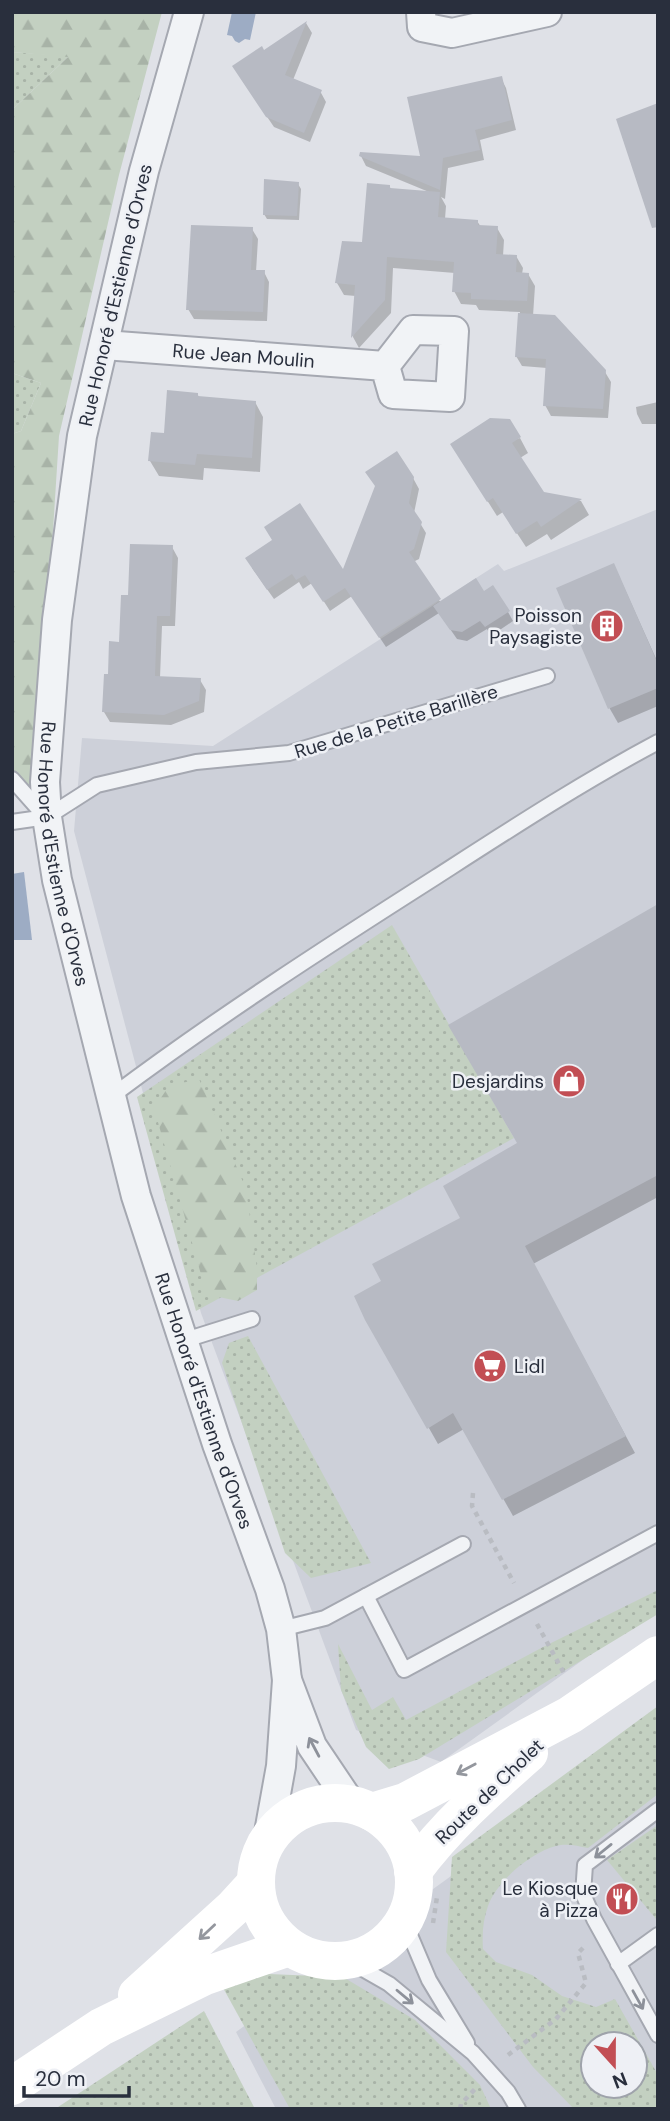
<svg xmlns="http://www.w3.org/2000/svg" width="670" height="2121" viewBox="0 0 670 2121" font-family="'DM Sans',sans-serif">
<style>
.built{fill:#cdd0d9;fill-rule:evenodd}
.grass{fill:url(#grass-dots);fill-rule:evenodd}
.forest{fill:url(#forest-firs)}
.water{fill:#9dacc4}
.shadow{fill:#0003}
.building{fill:#b7bac3}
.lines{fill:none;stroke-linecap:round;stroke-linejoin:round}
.lane-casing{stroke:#a5a8b1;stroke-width:18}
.street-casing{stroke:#a5a8b1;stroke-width:32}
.path{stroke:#b9bcc2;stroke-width:4.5;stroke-dasharray:5 5;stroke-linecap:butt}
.lane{stroke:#f1f3f6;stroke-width:14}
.street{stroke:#f1f3f6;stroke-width:28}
.secondary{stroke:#fff;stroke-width:38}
.oneway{stroke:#8d919a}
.oneway2{stroke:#94979e}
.labels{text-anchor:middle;stroke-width:5;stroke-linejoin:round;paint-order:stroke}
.street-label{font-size:19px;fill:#292f3d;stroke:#eef0f5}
.poi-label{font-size:19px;fill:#292f3d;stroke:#eef0f5;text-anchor:end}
</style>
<defs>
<pattern id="grass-dots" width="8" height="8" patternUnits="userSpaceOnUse" patternTransform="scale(1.75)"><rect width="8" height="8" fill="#c3d0c1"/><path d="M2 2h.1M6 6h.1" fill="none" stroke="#a8b3a7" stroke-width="1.8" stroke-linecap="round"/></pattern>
<pattern id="forest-firs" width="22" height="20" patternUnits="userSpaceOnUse" patternTransform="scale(1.75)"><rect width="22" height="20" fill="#c3d0c1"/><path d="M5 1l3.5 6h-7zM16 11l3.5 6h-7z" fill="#a8b3a7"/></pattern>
</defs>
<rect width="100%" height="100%" fill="#dfe1e7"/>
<g class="built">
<polygon points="658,509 658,1606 441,1762 356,1730 201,1313 74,831 82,738 213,746 498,564 504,571"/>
<path d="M658,1726V2109H276L236,2032ZM593,2044H635V2086H593Z"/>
</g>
<g class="grass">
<polygon points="12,52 69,56 12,110"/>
<polygon points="12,373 41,383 21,431 12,434"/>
<polygon points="392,925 514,1138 196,1311 137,1097"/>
<polygon points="248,1336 371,1563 311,1578 285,1553 222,1363 229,1343"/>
<polygon points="658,1590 658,1614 419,1759 389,1769 366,1747 341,1690 338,1644 372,1710 393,1697 406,1720 543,1647"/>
<path d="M658,1706V1794L588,1848C577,1846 567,1843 556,1846C531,1852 496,1882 488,1906C483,1920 482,1934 483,1949L496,1962L532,1975L562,1996L596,2007L615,1999L658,2075V2109H574L533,2067L446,1952L452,1857ZM635,2044V2086H593V2044Z"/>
<polygon points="658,1825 658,1917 656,1919 607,1860"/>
<polygon points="268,1974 343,1977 415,2020 480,2085 491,2109 290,2109 222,1986"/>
<polygon points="204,2011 255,2109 55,2109"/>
</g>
<g class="forest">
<polygon points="12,12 162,12 119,175 59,436 37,782 12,791 12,434 21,431 41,383 12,373 12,110 68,57 12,52"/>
<polygon points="199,1079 246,1189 257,1269 257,1290 238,1301 214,1296 204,1285 154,1108 169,1086"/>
</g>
<g class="water">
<polygon points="232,12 256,12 250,40 245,39 239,43 235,41 232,36 227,35"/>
<polygon points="24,872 32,940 12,940 12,874"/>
</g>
<g class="shadow">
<polygon points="306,23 312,33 293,80 320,91 326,102 310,142 274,127 240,77 264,52"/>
<polygon points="501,78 506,88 516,130 480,140 484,160 448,168 445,199 441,197 446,206 445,219 477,221 481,227 497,228 504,240 503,256 516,256 523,268 522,274 528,274 535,286 533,316 605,372 611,382 608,418 551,416 545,405 547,368 522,366 516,356 520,312 479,310 476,305 461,304 454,291 455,273 393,268 391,313 359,348 353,337 356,296 344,295 337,283 363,244 389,186 392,190 429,192 366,166 361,156 422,158"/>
<polygon points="298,184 301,189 299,220 267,219 264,214"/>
<polygon points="252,229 258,239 256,272 264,272 269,282 267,321 194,319 188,309"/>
<polygon points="197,394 200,398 255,402 263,417 260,472 204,468 203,480 159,476 150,461 165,435"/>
<polygon points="658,402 658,424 642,424 637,414 636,407"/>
<polygon points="520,438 528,453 520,458 543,493 581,501 589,515 551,540 547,534 526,547 503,512 497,516 461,459"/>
<polygon points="413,478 419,489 414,513 426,533 419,559 413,562 441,603 484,593 508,612 513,621 491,636 487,629 467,641 457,639 439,613 386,647 352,596 330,611 312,583 303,589 299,582 274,599 252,568 343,573"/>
<polygon points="172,547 178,558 175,626 162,626 160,678 200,680 206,690 204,712 171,725 110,722 104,712 110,676 121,644 129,597"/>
<polygon points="614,565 658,663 658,706 618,723 610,709 559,589"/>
<polygon points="658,906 658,1197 533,1264 635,1453 513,1516 464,1429 438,1444 367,1319 383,1281 463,1218 519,1143"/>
</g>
<g class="building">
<polygon points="307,21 285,75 322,90 304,133 266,117 232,66 262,46 264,50"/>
<polygon points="502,76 512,120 475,130 480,150 443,158 440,190 359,156 360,152 420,156 407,97"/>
<polygon points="658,103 658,227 652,228 616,119"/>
<polygon points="264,179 299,182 297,216 263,215"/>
<polygon points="367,183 390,185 390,188 440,192 438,217 478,220 478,225 498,226 496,254 517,255 516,272 529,273 527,301 471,299 471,293 452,292 454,262 387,257 385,300 351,338 355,285 335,283 342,241 362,242"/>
<polygon points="191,225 253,227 251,270 265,270 263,312 186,310"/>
<polygon points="518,313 555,315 606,370 603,409 543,406 546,359 515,357"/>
<polygon points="167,390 198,393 198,396 256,401 252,458 197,454 195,465 148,461 151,432 164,433"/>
<polygon points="490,418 510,419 521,437 512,443 544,492 582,499 541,527 537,521 516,534 493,498 487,502 450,444"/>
<polygon points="397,451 414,477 409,503 422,522 414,549 409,552 441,599 379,638 345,588 323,602 305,575 296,580 292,574 267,590 245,558 272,540 264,527 300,503 343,569 375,486 365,472"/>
<polygon points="130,544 173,545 170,616 157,616 155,676 201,678 199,701 164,715 102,712 104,674 108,674 109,641 119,642 121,595 128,595"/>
<polygon points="614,563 658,664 658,688 608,709 556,588"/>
<polygon points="476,578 484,591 493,585 510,611 485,627 480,621 462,632 450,630 433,606"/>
<polygon points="658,904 658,1175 525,1246 626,1436 502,1500 453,1413 427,1429 365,1320 354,1296 381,1281 372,1264 460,1218 443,1186 517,1143 448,1025"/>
</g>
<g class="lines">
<defs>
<g id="lane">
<polyline points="12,779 43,814"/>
<polyline points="12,822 47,817 97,785 196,762 289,753 547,676"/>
<path d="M112,1096C216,1018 326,947 436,877C509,830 581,783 658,742"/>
<polyline points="182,1341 252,1319"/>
<polyline points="366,1596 463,1544"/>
<polyline points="281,1629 325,1618 366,1596 404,1670 658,1533"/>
<polyline points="658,1810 585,1865 583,1894 594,1919 658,2035"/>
<polyline points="404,1921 429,1980 467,2043"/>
<polyline points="347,1960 389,1984 473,2053 508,2092 518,2109"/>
<polyline points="618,1964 658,1935"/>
</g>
<g id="street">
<path id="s1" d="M189,12L144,171L82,436L57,620L45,782L47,817L57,880L136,1196L217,1444L270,1589L281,1629L287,1680"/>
<polyline points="421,12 422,27 452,33 547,12"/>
<path id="s2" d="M104,345L385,366L393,394L450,397L454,331L413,330L385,366"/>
<polyline points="268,1838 281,1766 287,1680 312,1746 351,1804"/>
</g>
</defs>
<use href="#lane" class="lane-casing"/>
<use href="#street" class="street-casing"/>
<g class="path">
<polyline points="473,1493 472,1506 514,1583"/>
<polyline points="537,1624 565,1675"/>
<polyline points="433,1923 437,1897"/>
<polyline points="508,2055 556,2019 586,1983 578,1953 584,1947"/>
<polyline points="460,2109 461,2104 475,2089"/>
</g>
<use href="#lane" class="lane"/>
<use href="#street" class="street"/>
<g class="secondary">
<circle cx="335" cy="1882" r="79"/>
<polyline points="372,1812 405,1802 570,1715 658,1655"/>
<path d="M413,1871C446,1826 487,1790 529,1753"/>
<polyline points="137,1995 233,1908 255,1884"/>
<polyline points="12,2086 101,2027 205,1976 289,1947"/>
</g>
</g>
<defs><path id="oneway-shaft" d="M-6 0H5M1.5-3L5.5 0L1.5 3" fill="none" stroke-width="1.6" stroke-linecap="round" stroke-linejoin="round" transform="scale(1.75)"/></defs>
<g class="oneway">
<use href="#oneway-shaft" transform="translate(314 1747) rotate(-118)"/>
<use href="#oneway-shaft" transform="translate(603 1851) rotate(141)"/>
<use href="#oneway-shaft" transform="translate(405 1997) rotate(40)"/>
<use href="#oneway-shaft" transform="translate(638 2000) rotate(61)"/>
</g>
<g class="oneway2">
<use href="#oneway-shaft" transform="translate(466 1769) rotate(152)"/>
<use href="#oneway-shaft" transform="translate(207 1932) rotate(137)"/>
</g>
<defs>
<symbol id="building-disc" viewBox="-11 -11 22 22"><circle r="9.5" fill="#c24e54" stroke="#eef0f5"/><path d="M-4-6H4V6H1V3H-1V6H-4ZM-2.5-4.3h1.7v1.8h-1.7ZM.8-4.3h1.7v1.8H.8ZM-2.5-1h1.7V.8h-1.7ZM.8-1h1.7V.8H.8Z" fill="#fff"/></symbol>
<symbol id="shop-disc" viewBox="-11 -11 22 22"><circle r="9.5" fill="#c24e54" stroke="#eef0f5"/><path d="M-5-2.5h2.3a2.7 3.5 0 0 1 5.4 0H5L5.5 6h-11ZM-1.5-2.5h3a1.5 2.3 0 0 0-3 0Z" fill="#fff"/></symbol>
<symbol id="supermarket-disc" viewBox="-11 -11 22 22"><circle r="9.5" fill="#c24e54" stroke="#eef0f5"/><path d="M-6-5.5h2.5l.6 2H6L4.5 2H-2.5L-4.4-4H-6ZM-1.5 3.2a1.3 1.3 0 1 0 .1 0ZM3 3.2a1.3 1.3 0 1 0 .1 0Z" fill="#fff"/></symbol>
<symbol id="restaurant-disc" viewBox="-11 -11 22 22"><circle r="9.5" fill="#c24e54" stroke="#eef0f5"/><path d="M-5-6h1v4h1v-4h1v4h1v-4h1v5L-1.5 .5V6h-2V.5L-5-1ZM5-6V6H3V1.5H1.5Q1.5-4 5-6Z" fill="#fff"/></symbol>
</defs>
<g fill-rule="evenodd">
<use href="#building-disc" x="588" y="607" width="38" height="38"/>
<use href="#shop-disc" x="550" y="1062" width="38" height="38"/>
<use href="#supermarket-disc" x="471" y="1347" width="38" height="38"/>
<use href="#restaurant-disc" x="603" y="1880" width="38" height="38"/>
</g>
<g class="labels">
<g class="street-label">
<text transform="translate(115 295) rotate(-77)" y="7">Rue Honoré d'Estienne d'Orves</text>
<text dy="7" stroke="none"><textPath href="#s2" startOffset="140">Rue Jean Moulin</textPath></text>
<text transform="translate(396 721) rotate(-17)" y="7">Rue de la Petite Barillère</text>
<text dy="7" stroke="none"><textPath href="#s1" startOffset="859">Rue Honoré d'Estienne d'Orves</textPath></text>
<text dy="7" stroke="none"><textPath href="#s1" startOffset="1426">Rue Honoré d'Estienne d'Orves</textPath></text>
<text transform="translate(489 1791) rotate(-44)" y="7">Route de Cholet</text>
</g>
<g class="poi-label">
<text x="582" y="622">Poisson<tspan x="582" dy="22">Paysagiste</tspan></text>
<text x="544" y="1088">Desjardins</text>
<text x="514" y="1373" text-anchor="start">Lidl</text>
<text x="598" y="1895">Le Kiosque<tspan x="598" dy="22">à Pizza</tspan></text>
</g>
</g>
<rect width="670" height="2121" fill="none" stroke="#292f3d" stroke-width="28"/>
<g transform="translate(614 2065) rotate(159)"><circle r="33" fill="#eef0f5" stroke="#9fa3ab" stroke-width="2"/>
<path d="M0-5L12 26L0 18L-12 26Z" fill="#c24e54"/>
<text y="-10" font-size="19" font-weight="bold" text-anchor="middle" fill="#292f3d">N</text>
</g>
<path d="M24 2086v10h105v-10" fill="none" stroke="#292f3d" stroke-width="3.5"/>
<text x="35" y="2086" font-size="21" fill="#292f3d" stroke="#eef0f5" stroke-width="5" paint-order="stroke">20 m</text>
</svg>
